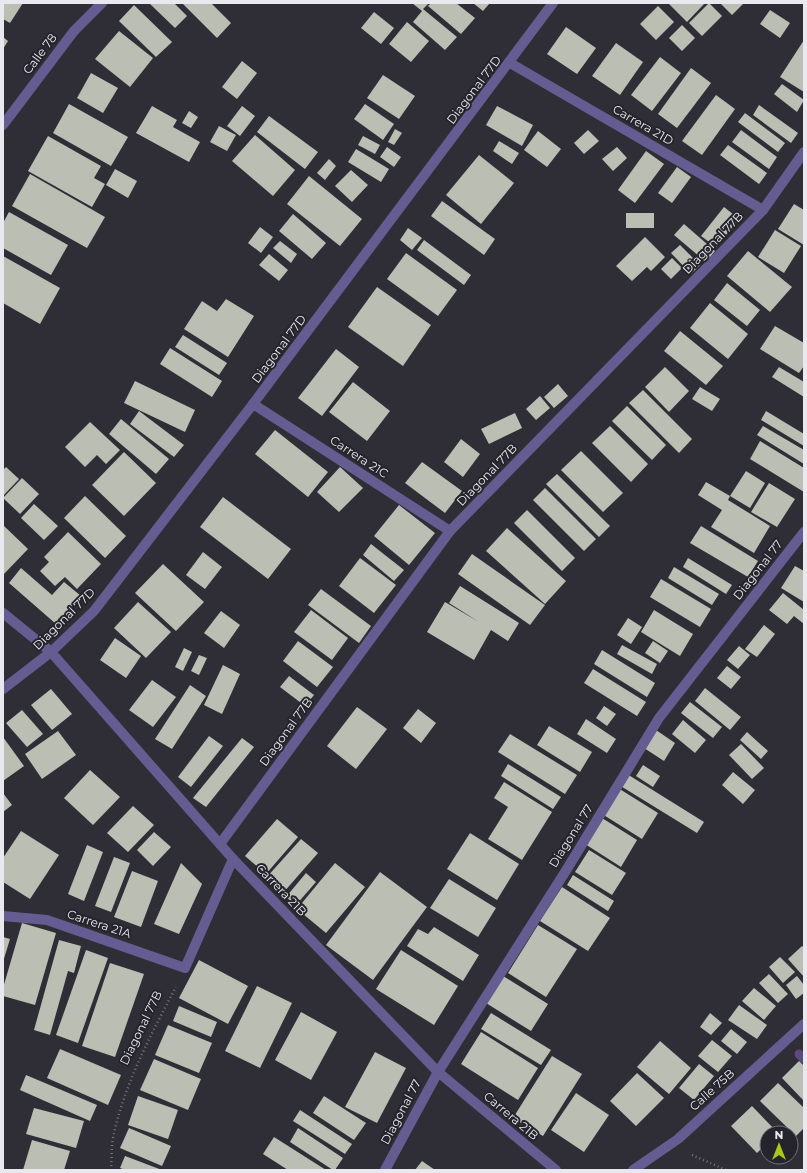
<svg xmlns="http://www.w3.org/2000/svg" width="807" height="1173" viewBox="0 0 807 1173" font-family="Montserrat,sans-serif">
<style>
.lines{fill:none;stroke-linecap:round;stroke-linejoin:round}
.stream{stroke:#5e4880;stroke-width:9}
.building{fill:#bbbeb3}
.path{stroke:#75747c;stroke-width:2.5;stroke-dasharray:1 3;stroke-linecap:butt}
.minor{stroke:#655c91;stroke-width:10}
.labels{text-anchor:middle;stroke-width:4;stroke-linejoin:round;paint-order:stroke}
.street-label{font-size:12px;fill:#e9e8ee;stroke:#25242c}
</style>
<rect width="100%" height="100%" fill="#2f2e36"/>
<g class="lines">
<polyline class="stream" points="799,1054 804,1059"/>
</g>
<g class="building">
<polygon points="3,3 23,3 10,23 3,19"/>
<polygon points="149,3 174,3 187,16 175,28"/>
<polygon points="182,3 211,3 231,23 217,38"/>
<polygon points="412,3 429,3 423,9 457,37 445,50 413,22 422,11"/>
<polygon points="431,3 456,3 475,18 461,34 428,6"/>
<polygon points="473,3 490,3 483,11"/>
<polygon points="668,3 705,3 687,22"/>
<polygon points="709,3 722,16 702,36 689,23"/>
<polygon points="720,3 744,3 732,15"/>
<polygon points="134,5 172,42 156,57 119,21"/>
<polygon points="658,6 674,22 656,40 640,24"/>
<polygon points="770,10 790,23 780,38 760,24"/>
<polygon points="374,12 394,28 381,44 361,28"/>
<polygon points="407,22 429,41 411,62 389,44"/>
<polygon points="682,25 695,38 682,51 669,38"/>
<polygon points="566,27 596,48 577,74 547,54"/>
<polygon points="119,31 153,58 130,87 95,59"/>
<polygon points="3,37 8,41 3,49"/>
<polygon points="804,40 804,92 780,77"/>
<polygon points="616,43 643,62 620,95 592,76"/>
<polygon points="660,57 681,73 652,111 631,95"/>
<polygon points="242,61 257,73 237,99 222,87"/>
<polygon points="691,68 711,83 677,128 658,114"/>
<polygon points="91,73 118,88 103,113 77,98"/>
<polygon points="383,75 415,96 399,119 367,98"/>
<polygon points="782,84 804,100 797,112 774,94"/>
<polygon points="716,95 735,109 702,155 682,141"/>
<polygon points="69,104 128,137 111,166 53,133"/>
<polygon points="365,104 394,124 383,140 354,119"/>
<polygon points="759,105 798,133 791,143 753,115"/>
<polygon points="152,106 177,120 173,127 200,142 189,162 136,133"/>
<polygon points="242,106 255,116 240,136 227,126"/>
<polygon points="497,106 533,125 522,146 486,125"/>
<polygon points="189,111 198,117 191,128 182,123"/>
<polygon points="745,113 785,143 778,152 738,122"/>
<polygon points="269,116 318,152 305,169 257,132"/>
<polygon points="219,126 236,135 227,151 210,142"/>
<polygon points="395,129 402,133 394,145 388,142"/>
<polygon points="588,130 599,141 584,154 574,143"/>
<polygon points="741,130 777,157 769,169 732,142"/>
<polygon points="538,131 561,149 547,167 524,150"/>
<polygon points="255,135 295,170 273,196 232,161"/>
<polygon points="48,136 101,166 94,178 105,184 92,207 28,171"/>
<polygon points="363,136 380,145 375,154 358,145"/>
<polygon points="499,141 519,153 512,164 493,151"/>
<polygon points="728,145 767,173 759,184 720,155"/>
<polygon points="387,147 401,157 394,167 380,157"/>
<polygon points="617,147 627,158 613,171 602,159"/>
<polygon points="356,149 389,169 381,182 348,162"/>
<polygon points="646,151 664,164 635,203 618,190"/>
<polygon points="479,155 514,183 481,224 446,195"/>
<polygon points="329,159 336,166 325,180 317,173"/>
<polygon points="677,167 691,177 672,203 658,193"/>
<polygon points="115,169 137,181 128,198 106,185"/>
<polygon points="351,170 368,185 352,202 335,186"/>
<polygon points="30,174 105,217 87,248 12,206"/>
<polygon points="309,176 362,219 340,246 287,204"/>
<polygon points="442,201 495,239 484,255 431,216"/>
<polygon points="794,204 804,210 804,245 778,229"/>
<polygon points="724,207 739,219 716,247 701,236"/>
<polygon points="9,212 68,245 51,275 3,248 3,223"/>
<rect x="626" y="213" width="28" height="15"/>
<polygon points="293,214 326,243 312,259 279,231"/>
<polygon points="684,224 715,251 706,262 674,235"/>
<polygon points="260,227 273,237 261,253 248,243"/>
<polygon points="408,228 422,238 412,250 400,240"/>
<polygon points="775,230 801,246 784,273 758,257"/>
<polygon points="645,237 665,257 651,271 647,267 632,281 616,266"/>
<polygon points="424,240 471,275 464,285 417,250"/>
<polygon points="280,241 297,254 291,263 273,248"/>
<polygon points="680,245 700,265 691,274 671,253"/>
<polygon points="748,251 792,287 770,312 727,276"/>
<polygon points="406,253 457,290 438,316 387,279"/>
<polygon points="269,254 288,270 279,281 259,265"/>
<polygon points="3,256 60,288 40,324 3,303"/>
<polygon points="672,258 682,268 671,279 661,269"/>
<polygon points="727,283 760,310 747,326 714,300"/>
<polygon points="377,287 431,325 403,366 348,327"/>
<polygon points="226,299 254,316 228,357 184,329 202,301 217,311"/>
<polygon points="710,303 748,334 728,359 690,328"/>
<polygon points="775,326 804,343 804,366 799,373 760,349"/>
<polygon points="680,331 723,366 706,385 664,351"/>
<polygon points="183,335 227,363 219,375 175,347"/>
<polygon points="170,348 222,381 212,397 160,364"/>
<polygon points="336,349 359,367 322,416 298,398"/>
<polygon points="665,367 689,391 669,412 645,387"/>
<polygon points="779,367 804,382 804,397 772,377"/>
<polygon points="135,381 195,410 185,432 124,403"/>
<polygon points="353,382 390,411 367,441 329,412"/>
<polygon points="558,384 568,396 554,408 544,397"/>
<polygon points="700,387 720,399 712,411 692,399"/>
<polygon points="643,390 692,439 679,453 629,403"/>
<polygon points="540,396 550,408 536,420 526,409"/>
<polygon points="627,406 666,445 652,460 612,421"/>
<polygon points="139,411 184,445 174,457 130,424"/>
<polygon points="766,411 804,434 804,446 761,420"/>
<polygon points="515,413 522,428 489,444 481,429"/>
<polygon points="121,419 169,459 156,474 109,434"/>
<polygon points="90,422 120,450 106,464 97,455 85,467 65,447"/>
<polygon points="610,426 648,464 631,482 592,443"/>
<polygon points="763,426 804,450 804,464 757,435"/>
<polygon points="275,430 328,472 308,497 255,454"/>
<polygon points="461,439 480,454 463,477 444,462"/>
<polygon points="760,441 804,468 804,492 750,459"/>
<polygon points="581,451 623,493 603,512 561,470"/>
<polygon points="124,452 156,483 124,516 92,485"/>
<polygon points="422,462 462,491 445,513 405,483"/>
<polygon points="6,467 19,479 3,496 3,470"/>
<polygon points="340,467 363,488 339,512 317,492"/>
<polygon points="746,471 765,483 750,508 730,496"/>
<polygon points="557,474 610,526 599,537 546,484"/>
<polygon points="22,478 39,494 20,514 3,498"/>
<polygon points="706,482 730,496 728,500 770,526 754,553 711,527 722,510 698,495"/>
<polygon points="769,483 795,499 777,527 751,512"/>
<polygon points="545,488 596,539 584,551 533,500"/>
<polygon points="85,496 126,536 105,558 64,518"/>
<polygon points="223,497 291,549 268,579 200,527"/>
<polygon points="34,504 58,526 44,540 21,518"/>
<polygon points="399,505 435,533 409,565 374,536"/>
<polygon points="527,510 575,558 562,571 514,523"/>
<polygon points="3,525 28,549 3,575"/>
<polygon points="701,526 758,561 748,577 690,543"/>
<polygon points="507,528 566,581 545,604 486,551"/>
<polygon points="68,532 101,564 77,589 65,577 55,586 40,571 49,562 44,557"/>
<polygon points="371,544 404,570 394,581 363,555"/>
<polygon points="203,552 222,567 205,589 186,575"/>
<polygon points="472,554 545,605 530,625 458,574"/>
<polygon points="360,558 396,585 374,613 339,586"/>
<polygon points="688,558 732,585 726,594 683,567"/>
<polygon points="163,564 204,602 176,631 135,593"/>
<polygon points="795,566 804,571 804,602 781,588"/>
<polygon points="674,567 719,594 712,605 668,578"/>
<polygon points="21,568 52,595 64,582 81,596 56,624 9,583"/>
<polygon points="661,579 711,609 700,627 650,597"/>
<polygon points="460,586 519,623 508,641 491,630 474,660 427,632 445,602 479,622 449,603"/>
<polygon points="321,589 371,626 359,643 308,605"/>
<polygon points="783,593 804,610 804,624 794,616 787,624 769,610"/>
<polygon points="138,602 171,632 146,658 114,628"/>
<polygon points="311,610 348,638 332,660 294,632"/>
<polygon points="654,610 693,634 680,656 641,632"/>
<polygon points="221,611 240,625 224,648 204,633"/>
<polygon points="628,618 642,627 631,644 617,635"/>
<polygon points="764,625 775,634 757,657 745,649"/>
<polygon points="115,638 141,656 126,678 100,660"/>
<polygon points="298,641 333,667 317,687 283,661"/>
<polygon points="653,641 668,651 660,663 645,653"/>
<polygon points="622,645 657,664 652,674 617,654"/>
<polygon points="739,646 750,655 738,669 727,660"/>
<polygon points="184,648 192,652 183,671 175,667"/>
<polygon points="602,650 655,683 647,697 594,664"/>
<polygon points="199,655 207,658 199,675 191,671"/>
<polygon points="223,665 240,674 222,714 204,705"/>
<polygon points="727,666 741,677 731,689 717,678"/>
<polygon points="593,669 646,702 637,716 584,683"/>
<polygon points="289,676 314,695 305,706 280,687"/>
<polygon points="152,680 176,697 153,727 129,710"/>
<polygon points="190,685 206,696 172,749 155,739"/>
<polygon points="705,688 741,717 730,730 695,701"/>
<polygon points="51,689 72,714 52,730 31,705"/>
<polygon points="690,702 722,727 713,738 681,713"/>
<polygon points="604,706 616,714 607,726 596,718"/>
<polygon points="357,707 387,729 356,769 327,746"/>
<polygon points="418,709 436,723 421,743 403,728"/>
<polygon points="22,710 43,734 27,747 6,723"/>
<polygon points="586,719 616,739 607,753 577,734"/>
<polygon points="683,720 706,740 695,753 672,734"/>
<polygon points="549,726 592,752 580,772 537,745"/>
<polygon points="656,730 675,743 664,761 644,748"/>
<polygon points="58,731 76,755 42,779 25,754"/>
<polygon points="747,732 768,751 761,759 740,740"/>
<polygon points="510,734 577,775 565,794 498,752"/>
<polygon points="209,736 223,746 191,787 178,777"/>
<polygon points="3,737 24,766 3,781"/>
<polygon points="242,738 254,747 206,807 193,798"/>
<polygon points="741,744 764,768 752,779 729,755"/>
<polygon points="508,764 561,797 553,809 501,776"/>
<polygon points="643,765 660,776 653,787 636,776"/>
<polygon points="90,770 120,797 93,825 64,798"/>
<polygon points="733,772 755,790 743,804 722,785"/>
<polygon points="627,774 704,822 697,833 619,785"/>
<polygon points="504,782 552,812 522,860 488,839 508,807 494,798"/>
<polygon points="618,788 658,813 642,839 602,814"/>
<polygon points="3,793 12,805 3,812"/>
<polygon points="133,806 154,825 128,852 107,833"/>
<polygon points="602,818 637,840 621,867 585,844"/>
<polygon points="277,819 298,837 266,874 245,856"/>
<polygon points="21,831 59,855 30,899 3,882 3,858"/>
<polygon points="154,832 171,847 153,866 137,850"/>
<polygon points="470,833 519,864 497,900 447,869"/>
<polygon points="301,839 318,853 283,893 266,878"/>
<polygon points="87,845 103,852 84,901 68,894"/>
<polygon points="589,850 626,873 612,895 575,872"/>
<polygon points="114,857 130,863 111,912 95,906"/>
<polygon points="181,863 202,884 179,934 154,924"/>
<polygon points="335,863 365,887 326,933 297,909"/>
<polygon points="132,871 158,881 141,927 114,917"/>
<polygon points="380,872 427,907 373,980 326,945"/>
<polygon points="306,873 316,882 296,905 286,897"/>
<polygon points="573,875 614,901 608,911 567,885"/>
<polygon points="449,879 496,908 478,937 430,908"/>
<polygon points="562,887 610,918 588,951 540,921"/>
<polygon points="22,923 56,933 35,1005 3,996 3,988"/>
<polygon points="538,925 577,949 546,997 508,973"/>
<polygon points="434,927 479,955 463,981 407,946 418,929 428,934"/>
<polygon points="3,937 10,939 3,962"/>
<polygon points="59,940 81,946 74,973 68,971 50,1035 34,1030"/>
<polygon points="802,946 804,948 804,977 788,959"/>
<polygon points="86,950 108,958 78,1043 56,1035"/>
<polygon points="401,950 458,986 434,1025 376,989"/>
<polygon points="780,957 795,972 783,983 769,967"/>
<polygon points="199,960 248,986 228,1024 179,998"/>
<polygon points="110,963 144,974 115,1057 82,1046"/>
<polygon points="769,974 788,994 778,1003 759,983"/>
<polygon points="503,976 548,1004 531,1031 486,1003"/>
<polygon points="797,976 804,985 804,993 796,999 786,985"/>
<polygon points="257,986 292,1003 260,1068 225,1051"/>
<polygon points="754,988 776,1006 764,1020 742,1001"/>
<polygon points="739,1005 767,1025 757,1039 728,1020"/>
<polygon points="179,1006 217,1022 211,1037 173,1021"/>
<polygon points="301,1012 337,1032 311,1080 275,1060"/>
<polygon points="491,1013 551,1050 541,1065 481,1029"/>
<polygon points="710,1013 722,1023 711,1035 700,1027"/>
<polygon points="168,1025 212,1043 199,1073 155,1055"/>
<polygon points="731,1029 747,1042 737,1054 721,1041"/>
<polygon points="481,1032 538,1068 518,1100 461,1064"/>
<polygon points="712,1040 732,1056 718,1072 698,1056"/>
<polygon points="660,1041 691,1068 669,1094 637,1067"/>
<polygon points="60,1049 121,1075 108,1105 47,1078"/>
<polygon points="375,1052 406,1068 377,1123 345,1107"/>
<polygon points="552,1056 582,1074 543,1136 513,1118"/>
<polygon points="154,1059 201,1079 188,1110 140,1090"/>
<polygon points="799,1061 804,1066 804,1101 782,1078"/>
<polygon points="699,1064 714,1076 694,1100 679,1088"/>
<polygon points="637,1073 664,1098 636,1126 610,1101"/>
<polygon points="26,1075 97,1105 90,1121 20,1090"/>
<polygon points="778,1083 804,1108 804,1128 796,1136 760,1101"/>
<polygon points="576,1093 609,1115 584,1152 551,1130"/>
<polygon points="138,1096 178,1110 168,1139 128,1125"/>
<polygon points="324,1096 366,1123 354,1140 313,1113"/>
<polygon points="752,1106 778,1133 767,1133 767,1143 757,1153 731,1126"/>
<polygon points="34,1108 84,1121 76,1148 26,1134"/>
<polygon points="300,1110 352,1144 345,1154 293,1121"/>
<polygon points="129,1128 171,1146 162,1166 120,1148"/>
<polygon points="298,1128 343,1158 335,1170 333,1170 290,1142"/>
<polygon points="274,1137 326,1170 288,1170 263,1154"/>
<polygon points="32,1140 70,1151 64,1170 23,1170"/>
<polygon points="125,1156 162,1170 125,1170 120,1168"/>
<polygon points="422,1161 435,1170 415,1170"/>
</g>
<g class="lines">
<g class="path">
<polyline points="692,1155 726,1170"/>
<path d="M111,1170C112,1158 111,1145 114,1133C126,1081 151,1034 176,987"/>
</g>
<g class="minor">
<polyline points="510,63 763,210"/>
<polyline points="3,125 74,31 102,3"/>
<polyline points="253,404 450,531"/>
<polyline points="3,613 51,652 233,859 438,1072 556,1170"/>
<polyline points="3,689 51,652 94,611 253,404 553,3"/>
<polyline points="220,844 450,531 763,210 804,152"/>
<polyline points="3,916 47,920 185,968 233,859"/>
<polyline points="385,1170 438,1072 567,869 659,718 804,532"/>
<polyline points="633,1170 678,1139 804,1024"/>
</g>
</g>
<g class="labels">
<g class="street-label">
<text transform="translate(40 54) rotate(-53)" y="4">Calle 78</text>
<text transform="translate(474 90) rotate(-53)" y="4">Diagonal 77D</text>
<text transform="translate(643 125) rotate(30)" y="4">Carrera 21D</text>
<text transform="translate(713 243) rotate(-46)" y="4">Diagonal 77B</text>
<text transform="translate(279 349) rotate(-53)" y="4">Diagonal 77D</text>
<text transform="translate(359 457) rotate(33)" y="4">Carrera 21C</text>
<text transform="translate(487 475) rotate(-46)" y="4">Diagonal 77B</text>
<text transform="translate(758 570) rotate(-52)" y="4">Diagonal 77</text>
<text transform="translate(64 619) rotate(-45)" y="4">Diagonal 77D</text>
<text transform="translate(286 732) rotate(-54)" y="4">Diagonal 77B</text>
<text transform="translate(571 836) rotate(-58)" y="4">Diagonal 77</text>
<text transform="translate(281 890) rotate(46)" y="4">Carrera 21B</text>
<text transform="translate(99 924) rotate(18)" y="4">Carrera 21A</text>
<text transform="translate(141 1028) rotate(-64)" y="4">Diagonal 77B</text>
<text transform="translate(712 1090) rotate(-42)" y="4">Calle 75B</text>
<text transform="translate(401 1112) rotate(-62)" y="4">Diagonal 77</text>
<text transform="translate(511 1116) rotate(40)" y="4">Carrera 21B</text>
</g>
</g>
<rect width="807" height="1173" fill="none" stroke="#e9e8ee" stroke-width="8"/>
<g transform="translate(779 1145)"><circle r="19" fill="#25242c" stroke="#73727a"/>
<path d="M0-3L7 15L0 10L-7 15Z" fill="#a9c71a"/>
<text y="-6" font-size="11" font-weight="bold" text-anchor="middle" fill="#e9e8ee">N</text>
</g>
</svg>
